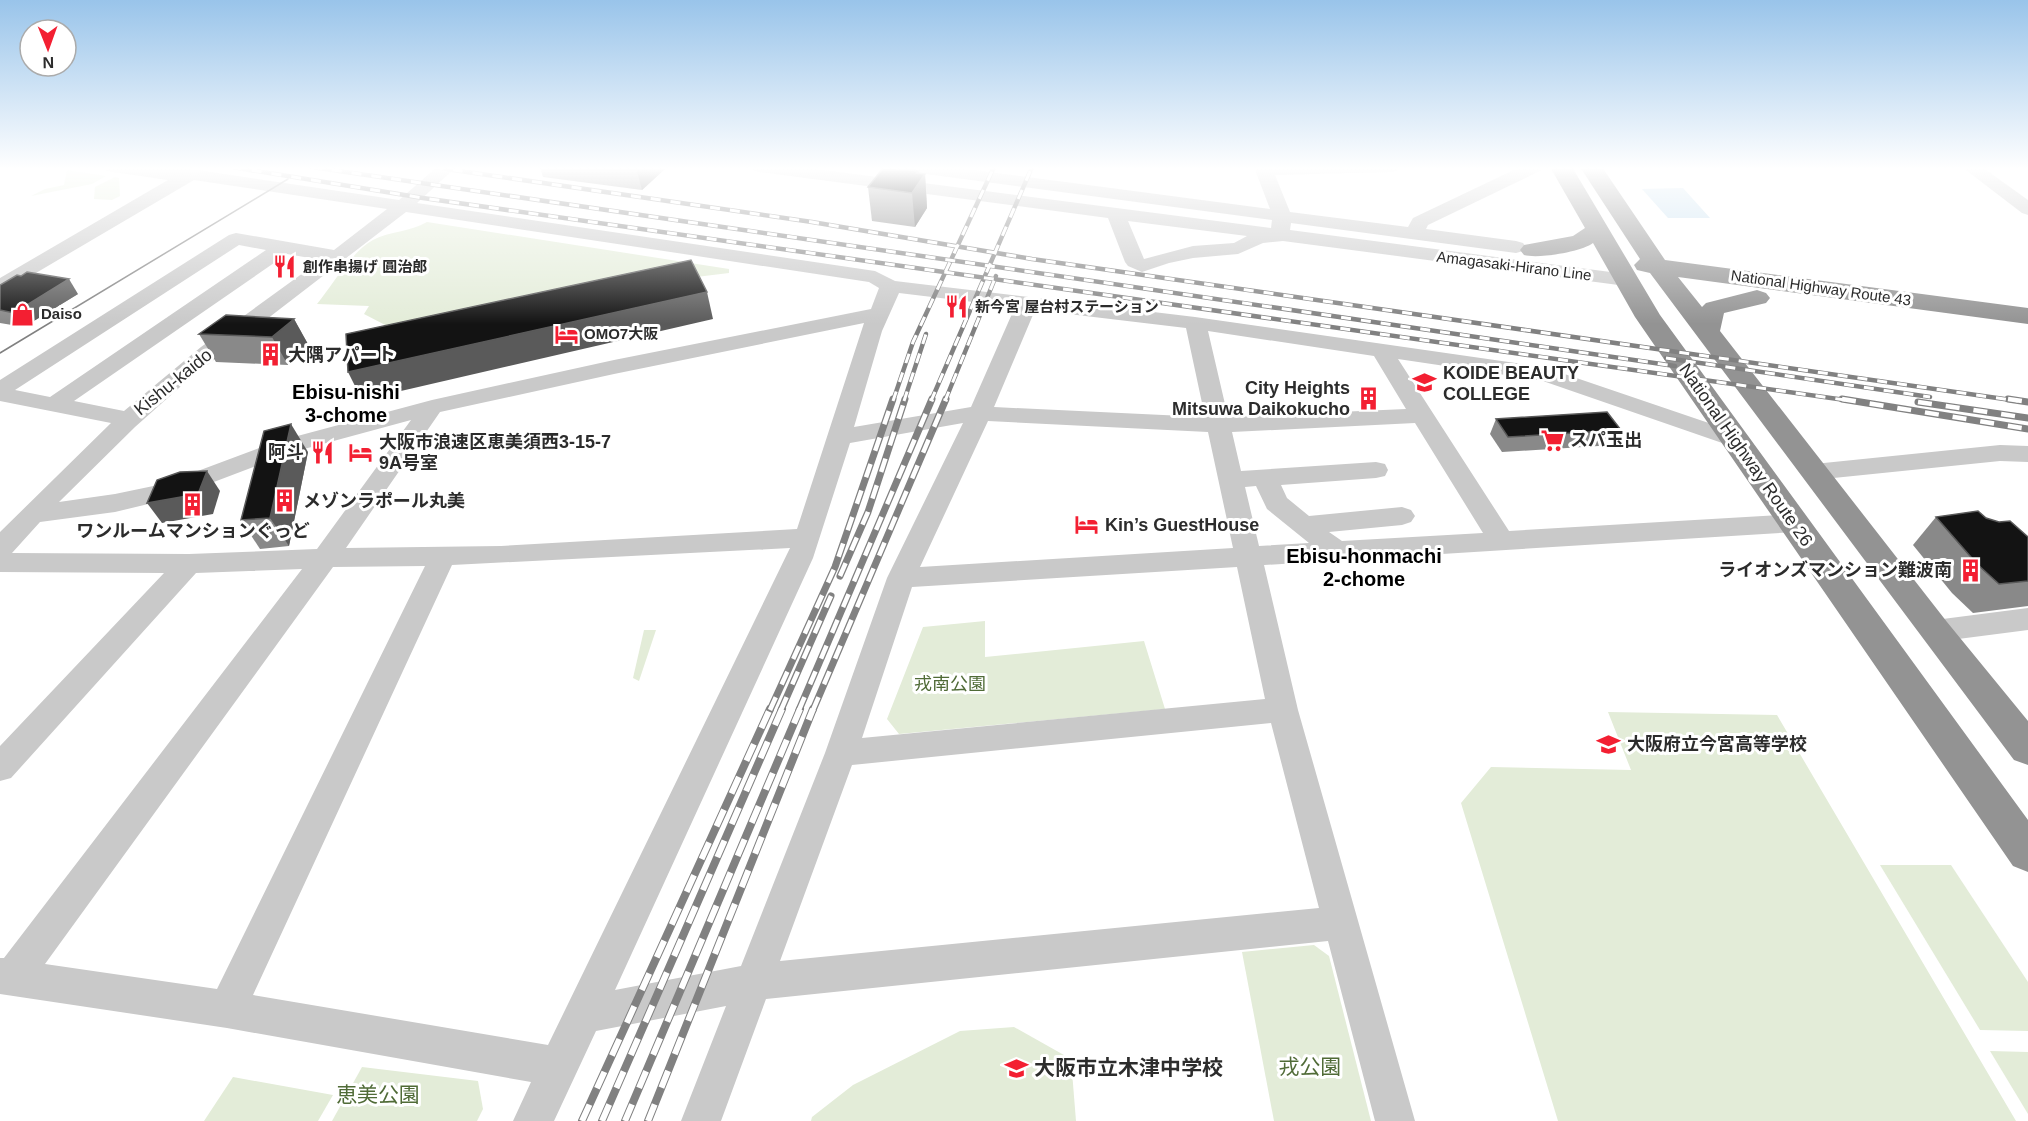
<svg xmlns="http://www.w3.org/2000/svg" width="2028" height="1121" viewBox="0 0 2028 1121" font-family="Arial,'Noto Sans JP',sans-serif">
<style>
.green{fill:#e3ecd8}
.water{fill:#c2ddee}
.lines{fill:none;stroke-linecap:round;stroke-linejoin:round}
.minor{fill:#c9c9c9;fill-rule:evenodd}
.highway{fill:#939393;fill-rule:evenodd}
.tram{stroke:#818181;stroke-width:1.5}
.rail-far2-casing{stroke:#818181;stroke-width:4.5}
.rail-far1-casing{stroke:#818181;stroke-width:7}
.rail-casing{stroke:#818181;stroke-width:8}
.rail-far2{stroke:#fff;stroke-width:3;stroke-dasharray:10;stroke-linecap:butt}
.rail-far1{stroke:#fff;stroke-width:4.5;stroke-dasharray:14;stroke-linecap:butt}
.rail{stroke:#fff;stroke-width:6;stroke-dasharray:18;stroke-linecap:butt}
.wall{fill:#898989}
.shaded-wall{fill:#5a5a5a}
.building{fill:#131313;stroke:#5a5a5a;stroke-width:1.5}
.labels{text-anchor:middle;stroke-width:6;stroke-linejoin:round;paint-order:stroke}
.far-street-label{font-size:15px;fill:#2c2c2c;stroke:#fff}
.far-poi-label{font-size:15px;font-weight:bold;fill:#2c2c2c;stroke:#fff;text-anchor:start}
.poi-label{font-size:18px;font-weight:bold;fill:#2c2c2c;stroke:#fff;text-anchor:start}
.street-label{font-size:18px;fill:#2c2c2c;stroke:#fff}
.park-label{font-size:18px;fill:#506b37;stroke:#fff}
.neighbourhood-label{font-size:20px;font-weight:bold;fill:#000;stroke:#fff}
.near-park-label{font-size:21px;fill:#506b37;stroke:#fff}
.near-poi-label{font-size:21px;font-weight:bold;fill:#2c2c2c;stroke:#fff;text-anchor:start}
</style>
<rect width="100%" height="100%" fill="#fff"/>
<g class="green">
<polygon points="67,170 106,176 92,184 31,196 45,189 64,185"/>
<polygon points="115,177 119,178 120,196 112,200 94,199 95,187"/>
<path d="M427,222L729,269V273L573,292L389,327L364,314L369,306L317,304C332,286 352,251 373,240C390,231 410,232 427,222Z"/>
<polygon points="985,621 985,657 1144,641 1165,709 899,734 887,719 923,627"/>
<polygon points="644,630 656,630 639,681 633,678"/>
<polygon points="1608,712 1777,715 2016,1121 1558,1121 1461,803 1491,767 1631,770"/>
<polygon points="1880,865 1951,865 2028,982 2028,1031 1980,1030"/>
<polygon points="1314,945 1329,956 1371,1121 1274,1121 1242,952"/>
<polygon points="1014,1027 1071,1059 1076,1121 811,1121 812,1117 853,1085 960,1031"/>
<polygon points="1990,1051 2028,1052 2028,1114"/>
<polygon points="362,1067 478,1081 483,1109 477,1121 332,1121"/>
<polygon points="233,1077 333,1095 318,1121 204,1121"/>
</g>
<polygon class="water" points="1683,188 1710,218 1711,218 1668,218 1642,189"/>
<g class="lines">
<g class="minor">
<path d="M104,167L191,169L399,200L437,167H456L417,203L875,271L895,281L1195,317L1544,367L1744,435L1748,440L1744,445L1736,448L1728,445L1540,380L1398,359L1509,531L1795,514L1804,517L1808,523L1804,529L1795,532L1264,565L1298,710L1415,1121H1375L1328,941L766,999L721,1121H681L726,1006L596,1031L554,1121H513L531,1082L227,1028L0,994V958H4L302,569L196,573L11,778L0,781V746L164,573L0,572V532L111,423L0,401V380L229,235L236,233L334,250L387,209L194,180L7,290L0,292V278L168,180L113,172L107,171ZM406,212L869,282L879,288L871,309L614,360L432,400L275,442L163,484L115,494L59,502L135,427L189,379ZM239,245L266,250L50,397L15,390ZM287,254L321,260L201,347L124,411L74,401ZM899,293L1015,307L971,407L854,427L882,331ZM1035,310L1186,328L1205,417L994,407ZM864,323L797,529L501,546L346,548L440,412L614,374ZM1208,331L1374,356L1406,409L1228,417ZM411,420L317,549L189,554L12,553L40,522L115,512L169,499L293,452ZM988,421L1208,432L1233,548L920,567ZM963,423L887,578L825,753L741,966L615,990L813,558L850,443ZM1415,423L1483,533L1342,541L1329,532L1402,525L1411,522L1415,516L1411,510L1402,507L1309,516L1287,498L1281,485L1376,478L1385,476L1388,470L1385,464L1376,462L1241,471L1232,432ZM1256,486L1267,509L1309,543L1259,546L1245,487ZM790,548L548,1045L253,995L452,565ZM425,566L217,989L45,964L333,567ZM1237,567L1265,699L862,738L912,587ZM1271,723L1319,908L780,961L852,765Z"/>
<path d="M751,167H800L1271,228L1272,220L911,172L905,171L902,167H951L1270,209L1254,167H1400L1397,171L1391,172L1275,175L1290,212L1408,227L1413,218L1520,167H1543L1540,171L1428,225L1426,229L1516,241L1523,243L1526,247L1523,251L1516,253L1291,223L1290,230L1626,274L1633,276L1636,280L1633,284L1626,286L1283,241L1263,243L1238,254L1193,258L1169,263L1142,272L1128,266L1125,262L1108,218L760,172L754,171ZM1128,221L1247,236L1234,243L1193,246L1144,259Z"/>
<polygon points="1962,167 1982,167 2028,200 2028,215 2022,213"/>
<polygon points="2000,445 2028,446 2028,462 2000,461 1814,480 1805,478 1802,472 1805,466 1814,464"/>
<polygon points="2028,608 2028,630 1935,642 1925,639 1921,631 1925,623 1935,620"/>
</g>
<g class="highway">
<path d="M1550,167H1572L1660,315L2028,820V872L2013,866L1635,317L1593,243C1581,252 1538,259 1524,255L1520,250L1524,245L1573,236L1585,228Z"/>
<polygon points="1580,167 1602,167 1665,260 2028,308 2028,324 1678,277 1702,307 1706,303 1757,290 1766,293 1770,298 1766,303 1724,313 1720,331 1947,622 2028,721 2028,765 2014,760 1650,273 1637,270 1634,265 1640,259"/>
</g>
<polyline class="tram" points="0,353 288,179"/>
<defs>
<g id="rail-far2">
<polyline points="232,167 423,198 1852,401"/>
<polyline points="312,167 1675,366"/>
<polyline points="433,167 812,222 1032,259 2018,401"/>
<polyline points="1666,358 1930,397"/>
<polyline points="893,401 913,342 994,167"/>
<polyline points="904,401 926,334"/>
<polyline points="931,401 1032,167"/>
<polyline points="945,401 996,276"/>
</g>
<g id="rail-far1">
<polyline points="1842,399 2028,429"/>
<polyline points="2008,399 2028,402"/>
<polyline points="1918,402 2028,418"/>
<polyline points="840,576 868,512 905,399"/>
<polyline points="770,710 835,567 893,399"/>
<polyline points="781,710 831,596"/>
<polyline points="799,710 932,399"/>
<polyline points="813,710 946,399"/>
</g>
<g id="rail">
<polyline points="582,1121 770,709"/>
<polyline points="602,1121 782,709"/>
<polyline points="625,1121 800,709"/>
<polyline points="648,1121 813,709"/>
</g>
</defs>
<use href="#rail-far2" class="rail-far2-casing"/>
<use href="#rail-far1" class="rail-far1-casing"/>
<use href="#rail" class="rail-casing"/>
<use href="#rail-far2" class="rail-far2"/>
<use href="#rail-far1" class="rail-far1"/>
<use href="#rail" class="rail"/>
</g>
<g class="wall">
<polygon points="540,167 666,167 666,168 642,190 543,177"/>
<polygon points="925,174 927,208 915,227 872,221 868,187"/>
<polygon points="0,285 78,294 24,327 0,323"/>
<polygon points="294,319 309,346 288,365 216,362 199,334"/>
<polygon points="1496,419 1621,430 1614,445 1502,452 1490,434"/>
<polygon points="308,452 289,546 260,549 241,520"/>
<polygon points="1936,517 2028,537 2028,606 1973,613 1952,593 1913,545"/>
</g>
<g class="shaded-wall">
<polygon points="636,167 666,167 666,168 642,190"/>
<polygon points="919,171 919,183 925,174 927,208 915,227 912,193 917,173"/>
<polygon points="69,279 78,294 24,327 14,313"/>
<polygon points="707,292 713,319 362,400 348,372"/>
<polygon points="294,319 309,346 288,365 272,337"/>
<polygon points="291,424 308,452 289,546 270,518"/>
<polygon points="207,471 220,491 213,514 162,523 147,503"/>
</g>
<g class="building">
<polygon points="884,167 919,171 917,173 925,174 912,193 868,187"/>
<polygon points="691,260 707,292 348,372 346,334"/>
<polygon points="27,272 69,279 14,313 0,310 0,285 17,275 21,276"/>
<polygon points="226,315 294,319 272,337 199,334"/>
<polygon points="1607,412 1621,430 1508,437 1496,419"/>
<polygon points="291,424 270,518 241,520 264,431"/>
<polygon points="207,471 198,494 147,503 157,480 180,472"/>
<polygon points="1978,511 1986,518 1999,522 2010,521 2028,537 2028,581 1999,584 1977,564 1936,517"/>
</g>
<linearGradient id="sky" x2="0" y2="1"><stop stop-color="#99c4ea"/><stop offset="0.52" stop-color="#fff"/><stop offset="1" stop-color="#fff" stop-opacity="0"/></linearGradient>
<rect width="2028" height="324" fill="url(#sky)"/>
<defs>
<symbol id="restaurant-bare" viewBox="-9 -9 18 18"><path d="M-5-6h1v4h1v-4h1v4h1v-4h1v5L-1.5 .5V6h-2V.5L-5-1ZM5-6V6H3V1.5H1.5Q1.5-4 5-6Z" fill="#f31f32" stroke="#fff" stroke-width="2.5" paint-order="stroke"/></symbol>
<symbol id="shop-bare" viewBox="-9 -9 18 18"><path d="M-5-2.5h2.3a2.7 3.5 0 0 1 5.4 0H5L5.5 6h-11ZM-1.5-2.5h3a1.5 2.3 0 0 0-3 0Z" fill="#f31f32" stroke="#fff" stroke-width="2.5" paint-order="stroke"/></symbol>
<symbol id="hotel-bare" viewBox="-9 -9 18 18"><path d="M-6-4.5h1.5V1H6V5H4.5V3h-9V5H-6ZM-4 0a1.8 1.8 0 1 1 3.6 0ZM.5 0V-2.5h3Q6-2.5 6 0Z" fill="#f31f32" stroke="#fff" stroke-width="2.5" paint-order="stroke"/></symbol>
<symbol id="building-bare" viewBox="-9 -9 18 18"><path d="M-4-6H4V6H1V3H-1V6H-4ZM-2.5-4.3h1.7v1.8h-1.7ZM.8-4.3h1.7v1.8H.8ZM-2.5-1h1.7V.8h-1.7ZM.8-1h1.7V.8H.8Z" fill="#f31f32" stroke="#fff" stroke-width="2.5" paint-order="stroke"/></symbol>
<symbol id="university-bare" viewBox="-9 -9 18 18"><path d="M0-5L7-2L0 1L-7-2ZM-4 1L0 2.5L4 1V4Q0 6-4 4Z" fill="#f31f32" stroke="#fff" stroke-width="2.5" paint-order="stroke"/></symbol>
<symbol id="supermarket-bare" viewBox="-9 -9 18 18"><path d="M-6-5.5h2.5l.6 2H6L4.5 2H-2.5L-4.4-4H-6ZM-1.5 3.2a1.3 1.3 0 1 0 .1 0ZM3 3.2a1.3 1.3 0 1 0 .1 0Z" fill="#f31f32" stroke="#fff" stroke-width="2.5" paint-order="stroke"/></symbol>
<symbol id="school-bare" viewBox="-9 -9 18 18"><path d="M0-5L7-2L0 1L-7-2ZM-4 1L0 2.5L4 1V4Q0 6-4 4Z" fill="#f31f32" stroke="#fff" stroke-width="2.5" paint-order="stroke"/></symbol>
</defs>
<g fill-rule="evenodd">
<use href="#restaurant-bare" x="268" y="250" width="33" height="33"/>
<use href="#restaurant-bare" x="940" y="290" width="33" height="33"/>
<use href="#shop-bare" x="6" y="298" width="33" height="33"/>
<use href="#hotel-bare" x="550" y="318" width="33" height="33"/>
<use href="#building-bare" x="254" y="338" width="33" height="33"/>
<use href="#university-bare" x="1408" y="366" width="33" height="33"/>
<use href="#building-bare" x="1352" y="382" width="33" height="33"/>
<use href="#supermarket-bare" x="1536" y="424" width="33" height="33"/>
<use href="#restaurant-bare" x="306" y="436" width="33" height="33"/>
<use href="#hotel-bare" x="344" y="436" width="33" height="33"/>
<use href="#building-bare" x="268" y="484" width="33" height="33"/>
<use href="#building-bare" x="176" y="488" width="33" height="33"/>
<use href="#hotel-bare" x="1070" y="508" width="33" height="33"/>
<use href="#building-bare" x="1954" y="554" width="33" height="33"/>
<use href="#school-bare" x="1592" y="728" width="33" height="33"/>
<use href="#school-bare" x="1000" y="1052" width="33" height="33"/>
</g>
<g class="labels">
<g class="far-street-label">
<text transform="translate(1514 266) rotate(7)" y="5">Amagasaki-Hirano Line</text>
<text transform="translate(1821 288) rotate(8)" y="5">National Highway Route 43</text>
</g>
<g class="far-poi-label">
<text x="303" y="272">創作串揚げ 圓治郎</text>
<text x="975" y="312">新今宮 屋台村ステーション</text>
<text x="41" y="319">Daiso</text>
<text x="584" y="339">OMO7大阪</text>
</g>
<g class="poi-label">
<text x="288" y="361">大隅アパート</text>
<text x="1443" y="379">KOIDE BEAUTY<tspan x="1443" dy="21">COLLEGE</tspan></text>
<text x="1350" y="394" text-anchor="end">City Heights<tspan x="1350" dy="21">Mitsuwa Daikokucho</tspan></text>
<text x="1570" y="446">スパ玉出</text>
<text x="379" y="448">大阪市浪速区恵美須西3-15-7<tspan x="379" dy="21">9A号室</tspan></text>
<text x="304" y="458" text-anchor="end">阿斗</text>
<text x="303" y="507">メゾンラポール丸美</text>
<text x="1105" y="531">Kin’s GuestHouse</text>
<text x="193" y="537" text-anchor="middle">ワンルームマンションぐっど</text>
<text x="1952" y="576" text-anchor="end">ライオンズマンション難波南</text>
<text x="1627" y="750">大阪府立今宮高等学校</text>
</g>
<g class="street-label">
<text transform="translate(173 382) rotate(-39)" y="6">Kishu-kaido</text>
<text transform="translate(1746 455) rotate(55)" y="6">National Highway Route 26</text>
</g>
<g class="park-label">
<text x="950" y="690">戎南公園</text>
</g>
<g class="neighbourhood-label">
<text x="346" y="399">Ebisu-nishi<tspan x="346" dy="23">3-chome</tspan></text>
<text x="1364" y="563">Ebisu-honmachi<tspan x="1364" dy="23">2-chome</tspan></text>
</g>
<g class="near-park-label">
<text x="1310" y="1074">戎公園</text>
<text x="378" y="1102">恵美公園</text>
</g>
<g class="near-poi-label">
<text x="1034" y="1075">大阪市立木津中学校</text>
</g>
</g>
<g transform="translate(48 48) rotate(179)"><circle r="28" fill="#ffffff" stroke="#ababab" stroke-width="1.5"/>
<path d="M0-4.5L10 22L0 15L-10 22Z" fill="#f31f32"/>
<text y="-9" font-size="16" font-weight="bold" text-anchor="middle" fill="#2c2c2c">N</text>
</g>
</svg>
